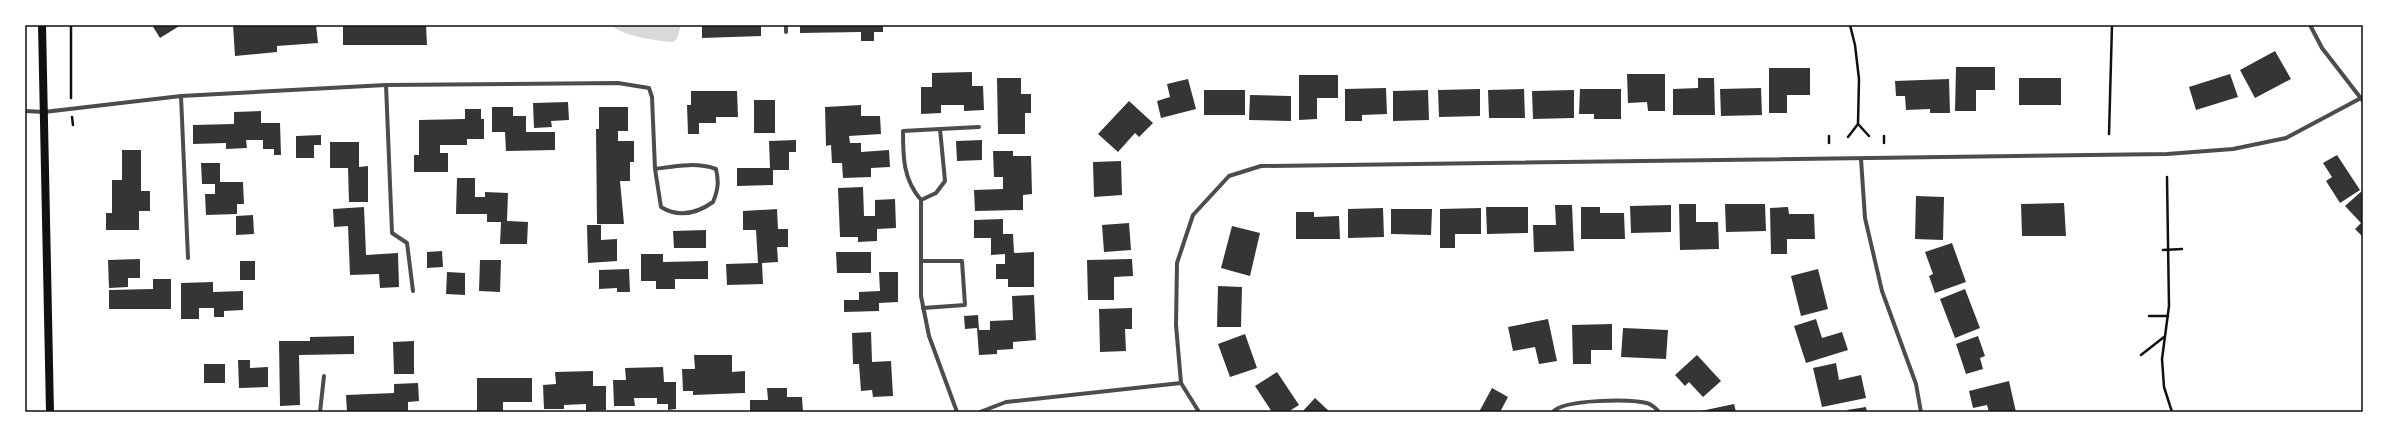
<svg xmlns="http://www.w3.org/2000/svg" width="2388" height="437" viewBox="0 0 2388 437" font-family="'Roboto Condensed',sans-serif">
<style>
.water{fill:#d9d9d9}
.building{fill:#353535}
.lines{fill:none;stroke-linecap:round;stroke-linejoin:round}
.path{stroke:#111;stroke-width:2.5}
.minor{stroke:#4c4c4c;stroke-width:4}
.secondary{stroke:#111;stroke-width:8}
.neatline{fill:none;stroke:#111;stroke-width:1.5}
</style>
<rect width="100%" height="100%" fill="#fff"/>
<path class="water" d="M611,25H681L677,39L673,42C657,41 622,36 611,25Z"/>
<g class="building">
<polygon points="152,25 181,25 160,38"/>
<polygon points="233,25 316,25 318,43 277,46 277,52 235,56"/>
<polygon points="343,25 426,25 427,45 343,45"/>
<polygon points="702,25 761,25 761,36 702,38"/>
<polygon points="800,25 883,25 883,32 874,32 874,41 861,41 861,32 800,33"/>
<polygon points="2275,51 2291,79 2255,98 2240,70"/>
<polygon points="1956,67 1995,67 1995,90 1976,90 1976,111 1955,111"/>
<polygon points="1769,68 1810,68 1810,95 1787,95 1787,113 1769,113"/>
<polygon points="972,72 972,86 983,86 984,110 964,111 964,105 941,105 941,113 921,114 921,87 932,87 932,73"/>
<polygon points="1627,74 1665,74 1665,111 1648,111 1647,102 1628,103"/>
<polygon points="2230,74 2238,97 2196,110 2189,87"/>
<polygon points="1299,75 1338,75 1338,98 1317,98 1317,119 1299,120"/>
<polygon points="997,78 1021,78 1021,94 1031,94 1031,113 1025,113 1025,134 998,134"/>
<polygon points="1698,78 1714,78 1715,115 1673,115 1673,89 1698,88"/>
<rect x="2019" y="78" width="42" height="27"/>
<polygon points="1188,79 1196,109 1161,118 1157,101 1170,97 1167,84"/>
<polygon points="1949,79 1950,113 1930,113 1930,109 1906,110 1905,96 1896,96 1895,81"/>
<polygon points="1386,88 1387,114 1362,115 1362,121 1345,121 1345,89"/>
<polygon points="1761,88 1762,115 1721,116 1720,89"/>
<polygon points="1480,89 1480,116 1439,117 1438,90"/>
<polygon points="1524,89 1525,118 1489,118 1488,90"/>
<polygon points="1580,89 1621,89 1621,119 1594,119 1594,114 1579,114"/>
<rect x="1204" y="90" width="41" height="25"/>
<polygon points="1428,90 1429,120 1393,121 1393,91"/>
<polygon points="1574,90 1574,118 1533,119 1532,91"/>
<polygon points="691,91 737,91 738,117 716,117 716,123 699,123 699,134 688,134 687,105 691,105"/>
<polygon points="1250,95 1291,96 1291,121 1249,120"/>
<rect x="754" y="100" width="21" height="33"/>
<polygon points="1129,101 1153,123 1139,137 1135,133 1118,152 1098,134"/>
<polygon points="568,102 569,120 551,121 552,127 534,128 533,103"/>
<polygon points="861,105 861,116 880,116 881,134 849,136 850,143 861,143 861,152 889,150 890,167 871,168 871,177 843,178 842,163 832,163 831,145 826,146 825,107"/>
<polygon points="492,107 513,107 513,116 526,116 526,132 555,132 555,150 506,151 505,132 492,132"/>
<polygon points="599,107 628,107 628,131 618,131 618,141 634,141 634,162 630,162 630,181 620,181 624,224 597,224 596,129 599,129"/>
<polygon points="465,109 481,109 481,119 484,119 484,139 467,139 467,145 440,145 440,153 448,153 448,172 414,172 414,155 419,155 419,120 465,119"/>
<polygon points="261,111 261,123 280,123 281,155 274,155 274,149 263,149 263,140 246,140 247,148 226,149 226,143 193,144 193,125 234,124 234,112"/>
<polygon points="321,135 321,145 314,145 314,158 296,158 296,136"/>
<polygon points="796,140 796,152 789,152 789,170 773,170 773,185 737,186 737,168 770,168 769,141"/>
<polygon points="982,140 982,160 957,161 956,141"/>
<polygon points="330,142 359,142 359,167 368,166 368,202 349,202 348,168 330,168"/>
<polygon points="122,150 141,150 141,191 150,191 150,211 139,211 139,230 106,230 106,213 112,213 112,180 122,180"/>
<polygon points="993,151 1013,151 1013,156 1031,156 1032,194 1023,195 1023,210 975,211 974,190 1003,189 1003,177 994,177"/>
<polygon points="2337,155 2360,190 2340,203 2326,181 2332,177 2323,163"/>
<polygon points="1121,161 1122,195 1094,197 1093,162"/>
<polygon points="201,163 220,163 220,182 243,182 244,204 237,204 237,214 206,215 205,194 215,194 215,184 202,184"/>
<polygon points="457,178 475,178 475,197 485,197 485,192 508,193 507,221 528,222 527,244 500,244 501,222 487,222 487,214 456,214"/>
<polygon points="863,187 864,216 875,216 875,200 895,199 896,228 877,229 877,241 858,242 858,237 840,237 838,188"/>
<polygon points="2363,190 2363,237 2355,229 2361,223 2345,206"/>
<polygon points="1916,196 1944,197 1943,240 1915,239"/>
<polygon points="2064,203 2066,236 2022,236 2021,204"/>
<polygon points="1679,204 1696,204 1696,222 1718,222 1719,249 1680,250"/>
<polygon points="1725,204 1765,204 1766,231 1726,232"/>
<polygon points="1555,205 1572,205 1574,251 1534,252 1533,225 1556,225"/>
<polygon points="1671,205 1671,232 1631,233 1630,206"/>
<polygon points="364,207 366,255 398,253 399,287 380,288 379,274 350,275 348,226 334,227 333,209"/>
<polygon points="1486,207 1528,207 1528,233 1487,234"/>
<polygon points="1581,207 1600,207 1600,213 1624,213 1625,239 1581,239"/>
<polygon points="1788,207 1789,214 1814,214 1815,239 1787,239 1787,254 1771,254 1770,208"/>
<polygon points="1383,208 1384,237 1348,238 1348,209"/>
<polygon points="1481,208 1481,234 1455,234 1455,248 1440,248 1440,209"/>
<polygon points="777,209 778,229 788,229 788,247 777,247 778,262 762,263 763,284 727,285 726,264 758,263 756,230 743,230 743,211"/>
<polygon points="1391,209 1432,209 1431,235 1391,234"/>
<polygon points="1296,212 1314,212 1314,217 1339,216 1340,239 1296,239"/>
<polygon points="253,215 254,234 236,235 236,216"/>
<polygon points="1003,219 1003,234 1013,234 1014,253 1034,252 1034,287 1008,287 1008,279 996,279 996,264 1005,264 1005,254 991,255 991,238 974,238 974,220"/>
<polygon points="1129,223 1131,250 1104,252 1102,225"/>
<polygon points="587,225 601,225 601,240 617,239 617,261 588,263"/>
<polygon points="1232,226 1260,233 1250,276 1221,268"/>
<polygon points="706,230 706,248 674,248 673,231"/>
<polygon points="1952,243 1966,282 1935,293 1929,276 1933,274 1925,252"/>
<polygon points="442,251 443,267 427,268 427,252"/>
<polygon points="836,252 871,252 871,273 837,273"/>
<polygon points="641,254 663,254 663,262 708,261 708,279 675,279 675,289 656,289 656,281 641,281"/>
<polygon points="140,259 140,278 128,278 128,287 109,288 108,260"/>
<polygon points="1132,259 1133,276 1114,277 1114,300 1088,300 1087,260"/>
<polygon points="480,260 501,260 500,292 479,291"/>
<rect x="240" y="261" width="15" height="19"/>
<polygon points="629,269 630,292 617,292 617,288 599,289 599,270"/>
<polygon points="1818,269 1828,309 1801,316 1791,276"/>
<polygon points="447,272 465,273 465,295 446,294"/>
<polygon points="879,272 898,272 898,302 879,303 879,311 844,312 844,300 859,300 859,292 880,291"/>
<polygon points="153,279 171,279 171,309 109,309 109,290 153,289"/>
<polygon points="213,282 213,292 243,291 243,310 224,311 224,317 214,317 214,308 199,308 199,319 181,319 181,283"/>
<polygon points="1218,286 1242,287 1241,327 1217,327"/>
<polygon points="1965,289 1980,328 1955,338 1940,299"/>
<polygon points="1034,295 1036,340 1013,342 1013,349 997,350 997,354 979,355 977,328 965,329 964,316 978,315 979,330 990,330 990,321 1013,320 1012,296"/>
<polygon points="1132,308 1132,329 1125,329 1126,351 1100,352 1099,309"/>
<polygon points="1548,319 1557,361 1539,364 1535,347 1513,351 1508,327"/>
<polygon points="1816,319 1822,338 1842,332 1848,350 1806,363 1794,326"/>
<polygon points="1612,324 1612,350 1591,350 1591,364 1573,364 1572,325"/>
<polygon points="1623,328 1668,330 1666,359 1621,357"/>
<polygon points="871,332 872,362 891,361 893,396 873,397 872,390 861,391 859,364 853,364 852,333"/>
<polygon points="1245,334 1257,368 1230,377 1218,344"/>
<polygon points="354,336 354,354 299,355 300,405 280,406 279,341 310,341 310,337"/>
<polygon points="1978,336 1985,356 1980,358 1983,369 1966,374 1956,344"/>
<polygon points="414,341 414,374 394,374 393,342"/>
<polygon points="694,355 732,355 732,372 745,371 745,393 693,395 693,391 683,391 682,369 695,369"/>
<polygon points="1697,355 1721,381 1703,397 1689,382 1685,386 1675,375"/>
<polygon points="238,360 250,360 250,368 268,367 268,387 239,388"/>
<polygon points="1836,363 1839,380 1861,375 1866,398 1822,407 1813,368"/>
<rect x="204" y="364" width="21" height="19"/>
<polygon points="663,367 664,382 676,382 676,409 668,410 668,404 657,404 657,398 634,398 635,406 614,406 613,380 626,380 625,368"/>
<polygon points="593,371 593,386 606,386 606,410 586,411 586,404 564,405 564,409 544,409 543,385 556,384 555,372"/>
<polygon points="1277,372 1299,405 1288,412 1272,412 1255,386"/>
<polygon points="477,378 532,378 532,402 503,402 503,412 477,412"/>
<polygon points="2009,381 2016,412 1989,412 1987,405 1973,408 1969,391"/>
<polygon points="418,383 419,401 408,402 408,412 347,412 346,395 394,393 394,384"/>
<polygon points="767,388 787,388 787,397 802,397 803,412 750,412 750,400 768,400"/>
<polygon points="1492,388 1508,397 1500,412 1479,412"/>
<polygon points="1315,398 1330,412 1302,412"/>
<polygon points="1734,404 1736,412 1701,412 1701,411"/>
<polygon points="1866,407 1867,412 1848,412 1847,410"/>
</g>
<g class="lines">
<g class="path">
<polyline points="71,25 71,98"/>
<polyline points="72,117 73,125"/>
<polyline points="1858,124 1869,136"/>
<polyline points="2109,134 2112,25"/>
<polyline points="1884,136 1884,143"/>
<polyline points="1848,137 1858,124 1859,79 1855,45 1850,25"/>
<polyline points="1829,143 1829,136"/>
<polyline points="2167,177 2169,306 2162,359 2164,387 2172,412"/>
<polyline points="2163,250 2182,249"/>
<polyline points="2149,316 2168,316"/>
<polyline points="2141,355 2164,337"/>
</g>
<g class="minor">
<polyline points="2310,25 2322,48 2363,101"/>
<polyline points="786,32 786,25"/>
<polyline points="386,85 392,233 407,243 413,291"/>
<polyline points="181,96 188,258"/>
<path d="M25,111L44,112L181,96L386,85L618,83L649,88L652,97L655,169L661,207C679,218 696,214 713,202C718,190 719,182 716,169C696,162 676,166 655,169"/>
<polyline points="940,129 979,127"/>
<polyline points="1861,159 1865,218 1882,291 1916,384 1921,412"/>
<path d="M921,200L936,193L945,181L940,129L903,131C903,157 903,179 921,200V296L929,336L957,412"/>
<polyline points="922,261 962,261 965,305 923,308"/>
<polyline points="320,412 324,376"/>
<polyline points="980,412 1006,402 1181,383"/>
<polyline points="1199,412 1181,383 1176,325 1177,263 1193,215 1229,176 1261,166 2167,154 2233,149 2286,138 2361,98"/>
<path d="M1553,412C1563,399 1630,399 1647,403C1651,404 1657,409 1659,412"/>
</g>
<polyline class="secondary" points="42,25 50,412"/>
</g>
<rect width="2388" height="437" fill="none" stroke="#ffffff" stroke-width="52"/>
<rect x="26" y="26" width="2336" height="385" class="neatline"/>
</svg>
